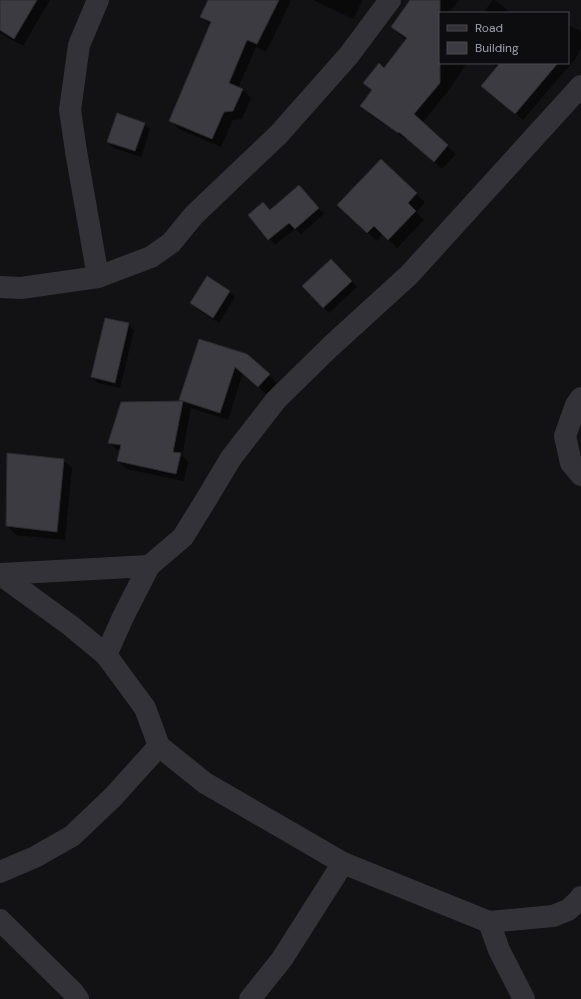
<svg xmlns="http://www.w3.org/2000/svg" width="581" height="999" viewBox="0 0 581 999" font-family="'DM Sans',sans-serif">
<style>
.shadow{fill:#0007}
.building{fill:#3b3b41;stroke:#2c2b2f}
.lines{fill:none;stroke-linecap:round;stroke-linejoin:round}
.minor{stroke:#323238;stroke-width:22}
</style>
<rect width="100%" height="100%" fill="#121113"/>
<g class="shadow">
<polygon points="0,0 50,0 23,46 0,33"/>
<polygon points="209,0 290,0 291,1 266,52 256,47 238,88 243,90 251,98 242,119 233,120 221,147 179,129 171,120 210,25 201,17"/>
<polygon points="313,0 363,0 353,19"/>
<polygon points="411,0 459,0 449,13 440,13 440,63 467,63 448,91 422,123 456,154 442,169 408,139 407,140 369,114 361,106 372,91 364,83 384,69 407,40 400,35 392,27"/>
<polygon points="493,0 495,0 511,13 483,13"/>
<polygon points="568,25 579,30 581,32 581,48 576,58 523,120 490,93 497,68 491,63 568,63"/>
<polygon points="144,124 150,129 141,157 114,148 108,142"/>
<polygon points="304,192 324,214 301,234 295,229 275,245 249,215 270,211"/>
<polygon points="416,194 425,202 416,212 424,220 397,248 383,234 377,241 347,213"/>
<polygon points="337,266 357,287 329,313 304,286"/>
<polygon points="229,291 235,297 219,323 197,309 191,303"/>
<polygon points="128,324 134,330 120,388 98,383 92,377"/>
<polygon points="246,355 277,383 267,395 243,373 228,420 191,408 182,456 188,462 184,481 126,469 118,461 121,451 117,450 110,443 122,403 183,402 180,400"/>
<polygon points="63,460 72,468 65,540 16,535 7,526"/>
</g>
<g class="building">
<polygon points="0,0 37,0 14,39 0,30"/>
<polygon points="208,0 279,0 257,44 247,40 229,83 243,89 233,111 224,112 212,139 169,121 211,22 200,17"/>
<polygon points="410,0 440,0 440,83 414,114 448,145 434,162 399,132 398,133 360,106 372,90 363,83 379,63 384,68 407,38 391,27"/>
<polygon points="500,63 558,63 515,114 481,86"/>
<polygon points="117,113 145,123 135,151 107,142"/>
<polygon points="381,159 417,193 408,203 416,211 388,240 374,226 367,233 337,205"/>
<polygon points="299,185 319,208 295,229 289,223 268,240 248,215 263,202 270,210"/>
<polygon points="331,259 352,281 323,308 302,286"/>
<polygon points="207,276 230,291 213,318 190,303"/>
<polygon points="105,318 129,323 115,383 91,377"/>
<polygon points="199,339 247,354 270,374 258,387 235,367 220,413 183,401 173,452 181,453 176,474 117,461 121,445 108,443 121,402 183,401 179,400"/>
<polygon points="7,453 64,459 57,532 6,526"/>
</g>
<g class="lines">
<g class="minor">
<polyline points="98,277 76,151 70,110 79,45 98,0"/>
<polyline points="0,287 21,288 98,277 151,257 171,243 194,215 279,134 349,55 390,0"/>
<polyline points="581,398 576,405 565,436 571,463 581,475"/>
<polyline points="0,574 71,626 106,655 145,708 159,746 205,783 343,863 489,922 499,950 524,999"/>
<polyline points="0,574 149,566"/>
<polyline points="106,655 123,617 149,566 183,537 207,498 231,458 276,400 330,347 409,275 581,86"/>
<polyline points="0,872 35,857 72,836 113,797 159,746"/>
<polyline points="0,920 73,992 78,999"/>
<polyline points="489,922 553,916 568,910 580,899 581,897"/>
<polyline points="250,999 282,959 343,863"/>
</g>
</g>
<rect x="439" y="12" width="130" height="52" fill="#0d0c0e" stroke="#484951"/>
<rect x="447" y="25" width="20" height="6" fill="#323238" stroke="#484951"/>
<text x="475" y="32" font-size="12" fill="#a1a4b5">Road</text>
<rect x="447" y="42" width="20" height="12" fill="#3b3b41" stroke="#484951"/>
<text x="475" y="52" font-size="12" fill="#a1a4b5">Building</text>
</svg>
